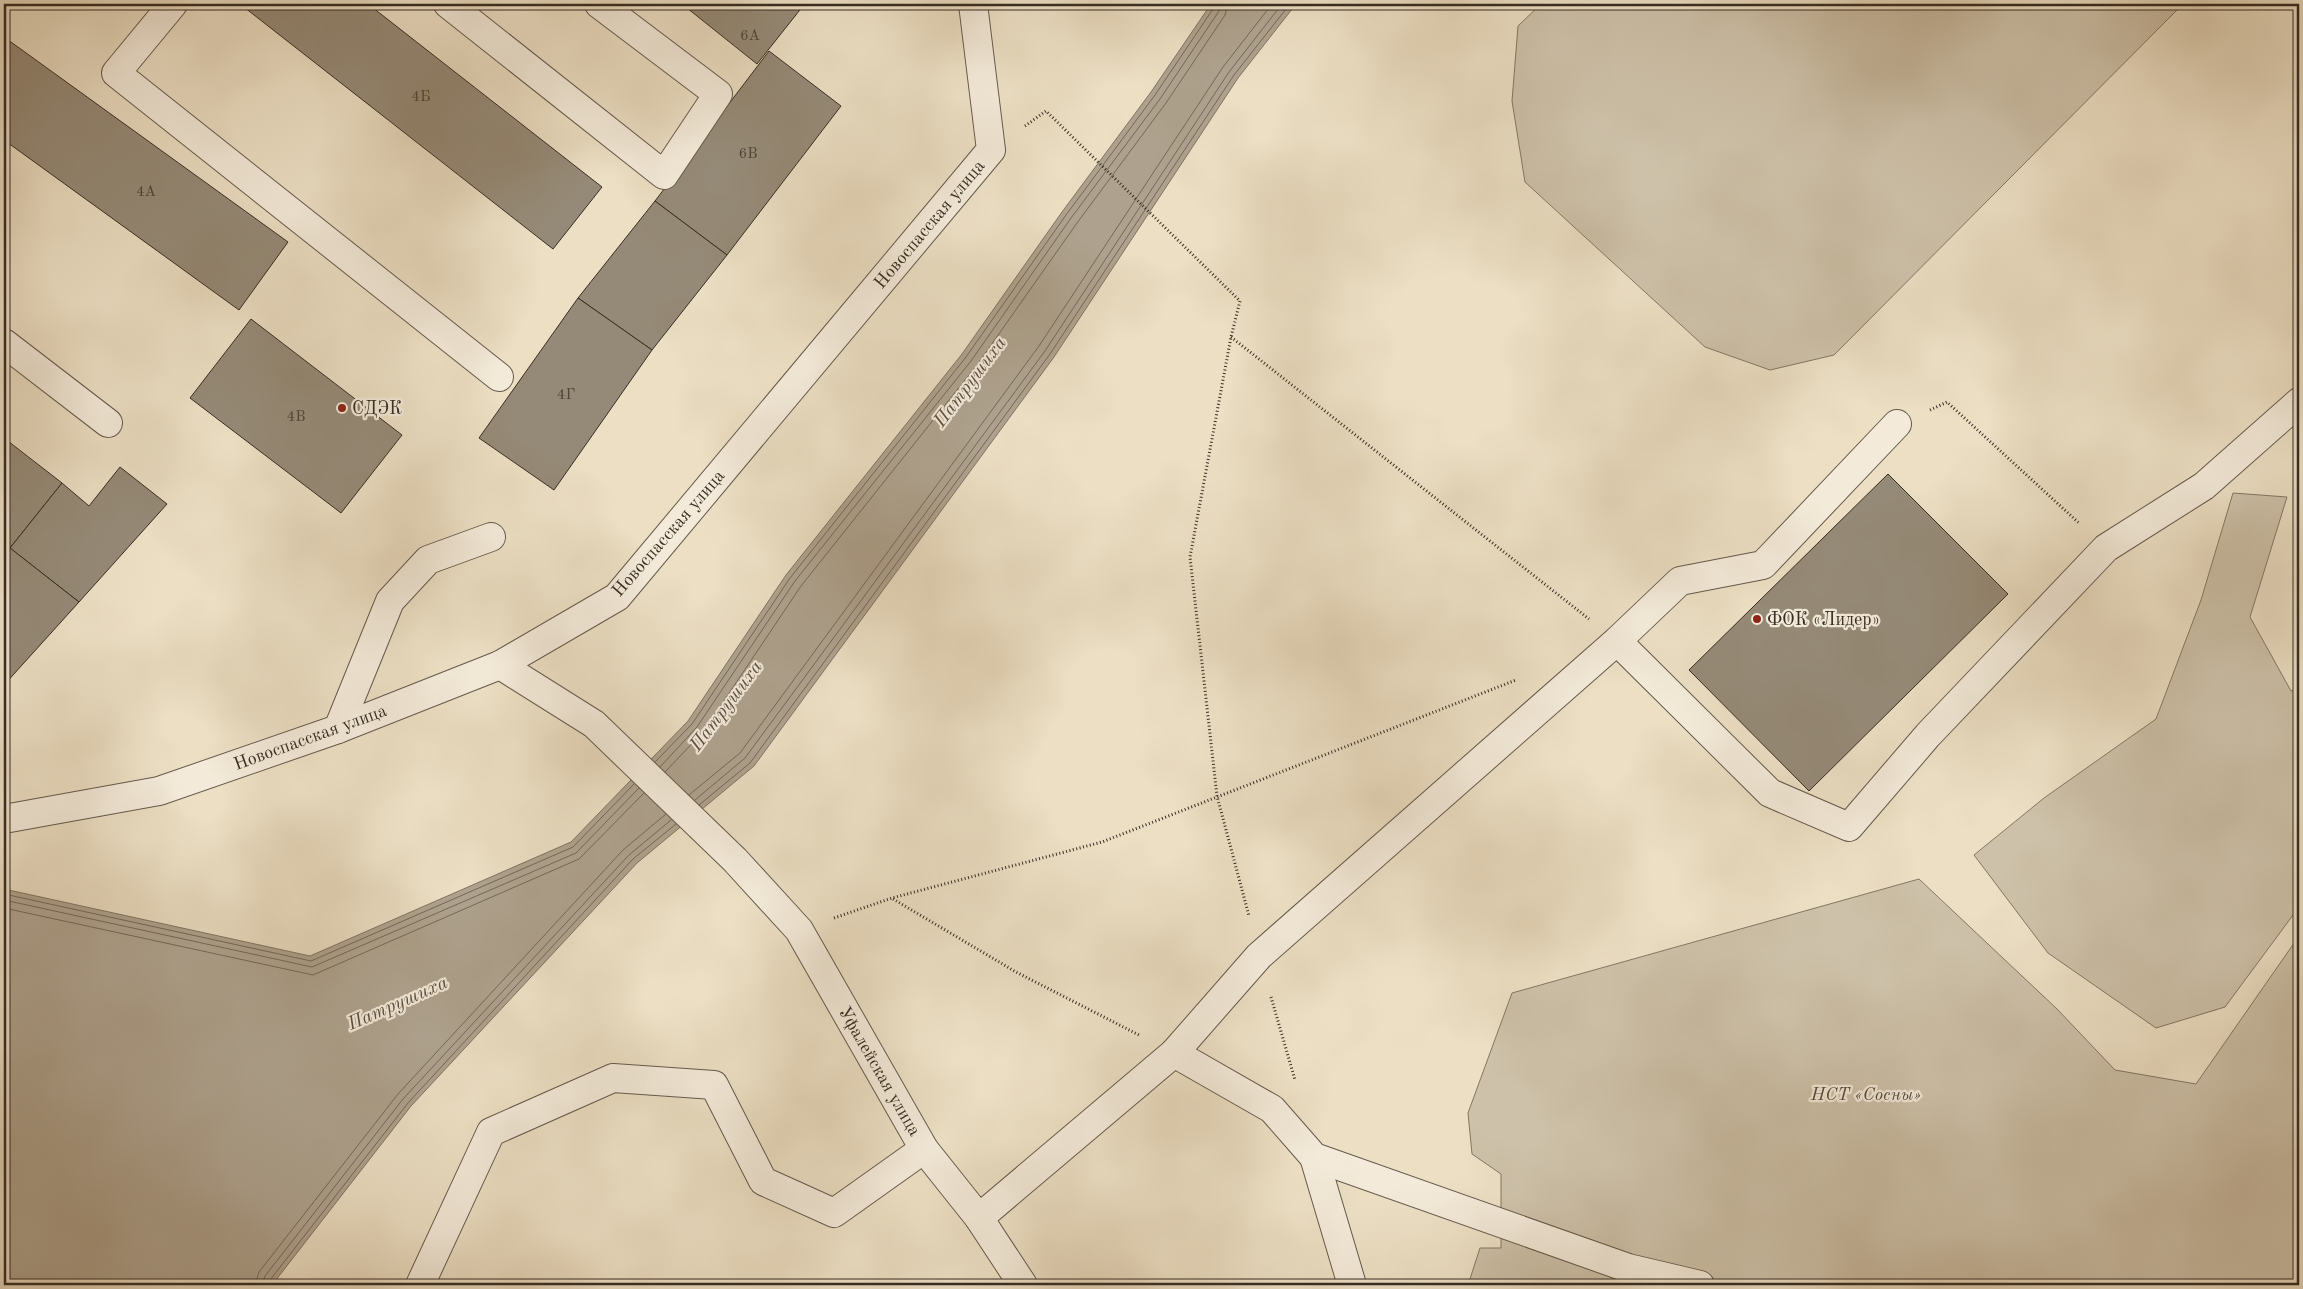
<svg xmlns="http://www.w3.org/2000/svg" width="2303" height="1289" viewBox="0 0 2303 1289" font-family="'Old Standard TT',serif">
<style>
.green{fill:#cdc1a9;stroke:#827766}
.water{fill:#aea28e;stroke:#7e7364}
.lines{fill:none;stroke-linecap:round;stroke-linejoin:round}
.shore{stroke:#726859;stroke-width:1}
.building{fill:#958a77;stroke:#362d24}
.minor-casing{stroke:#645a4c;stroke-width:30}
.path{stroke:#362d24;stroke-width:3;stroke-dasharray:1 2.5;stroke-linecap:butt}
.minor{stroke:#f3ead9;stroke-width:28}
.poi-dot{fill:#8f2418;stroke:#f3ead9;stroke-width:2}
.labels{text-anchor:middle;stroke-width:4.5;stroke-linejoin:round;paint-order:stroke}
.number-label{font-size:15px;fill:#4e4439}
.street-label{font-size:18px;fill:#362d24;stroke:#f3ead9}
.poi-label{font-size:18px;fill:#362d24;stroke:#f3ead9;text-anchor:start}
.park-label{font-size:18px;font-style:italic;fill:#544b3f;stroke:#f3ead9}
.water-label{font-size:19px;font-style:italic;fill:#5a5044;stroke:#f3ead9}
</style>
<rect width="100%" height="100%" fill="#ecdfc4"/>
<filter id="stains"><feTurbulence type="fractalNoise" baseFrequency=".004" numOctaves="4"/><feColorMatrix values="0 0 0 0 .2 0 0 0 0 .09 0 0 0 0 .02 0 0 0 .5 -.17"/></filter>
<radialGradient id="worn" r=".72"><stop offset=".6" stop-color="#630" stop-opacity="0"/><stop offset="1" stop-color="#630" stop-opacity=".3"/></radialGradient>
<g class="green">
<polygon points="1541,4 2180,4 2179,8 1834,355 1770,370 1705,347 1525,182 1512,101 1518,26"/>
<polygon points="2233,493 2287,497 2250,617 2291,691 2299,689 2299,907 2225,1007 2156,1028 2048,953 1974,855 2044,798 2156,719 2201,600"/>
<polygon points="1919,879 2057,1009 2115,1070 2196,1084 2299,936 2299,1285 1468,1285 1480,1248 1501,1248 1501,1174 1472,1154 1468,1113 1512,993"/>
</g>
<polygon class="water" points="1211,4 1296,4 1238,78 1054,357 754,766 637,863 411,1106 272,1285 4,1285 4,889 310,956 571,842 688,721 786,575 962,354 1062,212 1151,92"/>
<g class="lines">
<g class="shore">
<polyline points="655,762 692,724 790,578 966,357 1066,215 1155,95 1213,9 1214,4"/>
<polyline points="660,767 697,727 795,581 971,361 1071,218 1160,99 1219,11 1221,4"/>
<polyline points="665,772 703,732 801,586 977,365 1077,223 1166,103 1225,15 1228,4"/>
<polyline points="689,795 740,753 1039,346 1223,67 1272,4"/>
<polyline points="695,800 745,758 1045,351 1229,72 1282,4"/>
<polyline points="699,805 750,763 1050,354 1234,75 1290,4"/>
<polyline points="4,894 311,961 573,847 634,784"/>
<polyline points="4,900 312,967 576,853 639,788"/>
<polyline points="4,908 313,975 579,859 644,793"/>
<polyline points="255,1285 259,1272 398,1094 623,850 666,814"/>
<polyline points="262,1285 265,1276 403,1099 629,855 671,820"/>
<polyline points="269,1285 270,1280 408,1103 633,859 676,824"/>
</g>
</g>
<g class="building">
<polygon points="240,4 368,4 602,187 553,249"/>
<polygon points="682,4 801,4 803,6 757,64"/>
<polygon points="4,37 288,242 239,310 4,140"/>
<polygon points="769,51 841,106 727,255 655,201"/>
<polygon points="655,201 727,255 652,350 578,298"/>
<polygon points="578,298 652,350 554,490 479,438"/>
<polygon points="251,319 402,435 341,513 190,398"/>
<polygon points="4,438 62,483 10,548 4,543"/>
<polygon points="120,467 167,504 79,602 10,548 62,483 89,506"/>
<polygon points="1888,474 2008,594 1809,791 1689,670"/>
<polygon points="10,548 79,602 4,685 4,556"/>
</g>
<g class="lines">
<defs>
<g id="minor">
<polyline points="173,4 116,73 499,377"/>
<polyline points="448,4 664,175 718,94 599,4"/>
<polyline points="4,343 108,423"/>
<polyline points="1617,641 1770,793 1849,827 1928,735 2106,548 2204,486 2299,402"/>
<polyline points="500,665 594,724 735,860 799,930 924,1149 979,1218 1023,1285"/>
<polyline points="338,729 390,601 428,560 491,537"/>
<polyline points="4,819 159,791 338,729 500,665 617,597 991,150 973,4"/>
<polyline points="1174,1053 1272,1109 1314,1157 1628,1268 1700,1285"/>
<polyline points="1314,1157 1352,1285"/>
<polyline points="979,1218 1174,1053 1259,956 1617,641 1680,581 1763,565 1897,424"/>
<polyline points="420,1285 491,1132 613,1078 714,1085 763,1181 834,1213 924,1149"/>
</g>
</defs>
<use href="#minor" class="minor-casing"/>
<g class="path">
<polyline points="1025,126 1046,111 1240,301 1231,337 1190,557 1217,796 1249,916"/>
<polyline points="1231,337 1589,619"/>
<polyline points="1930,410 1947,402 2080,524"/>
<polyline points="893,899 1016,972 1139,1035"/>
<polyline points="834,918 892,898 1102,842 1516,680"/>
<polyline points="1271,997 1295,1080"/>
</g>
<use href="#minor" class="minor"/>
</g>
<g class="poi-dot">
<circle cx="342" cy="408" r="5"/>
<circle cx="1757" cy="619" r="5"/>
</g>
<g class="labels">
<g class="number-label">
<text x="750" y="40">6А</text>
<text x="421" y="101">4Б</text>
<text x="748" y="158">6В</text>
<text x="146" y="196">4А</text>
<text x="566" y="399">4Г</text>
<text x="296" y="421">4В</text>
</g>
<g class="street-label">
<text transform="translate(929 224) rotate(-50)" y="6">Новоспасская улица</text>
<text transform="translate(668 533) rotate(-49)" y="6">Новоспасская улица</text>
<text transform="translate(310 737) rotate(-20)" y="6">Новоспасская улица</text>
<text transform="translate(880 1071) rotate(60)" y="6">Уфалейская улица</text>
</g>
<g class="poi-label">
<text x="352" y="414">СДЭК</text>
<text x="1767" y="625">ФОК «Лидер»</text>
</g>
<g class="park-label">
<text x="1866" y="1100">НСТ «Сосны»</text>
</g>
<g class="water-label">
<text transform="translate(969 381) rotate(-53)" y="7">Патрушиха</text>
<text transform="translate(725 705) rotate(-53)" y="7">Патрушиха</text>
<text transform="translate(397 1002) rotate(-24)" y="7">Патрушиха</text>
</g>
</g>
<rect width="2303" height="1289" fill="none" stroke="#ecdfc4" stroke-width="20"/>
<rect x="5" y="5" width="2293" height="1279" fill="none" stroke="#362d24" stroke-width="2.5"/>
<rect x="10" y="10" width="2283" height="1269" fill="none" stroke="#362d24"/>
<rect width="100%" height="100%" filter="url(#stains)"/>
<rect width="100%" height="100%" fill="url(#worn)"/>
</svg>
